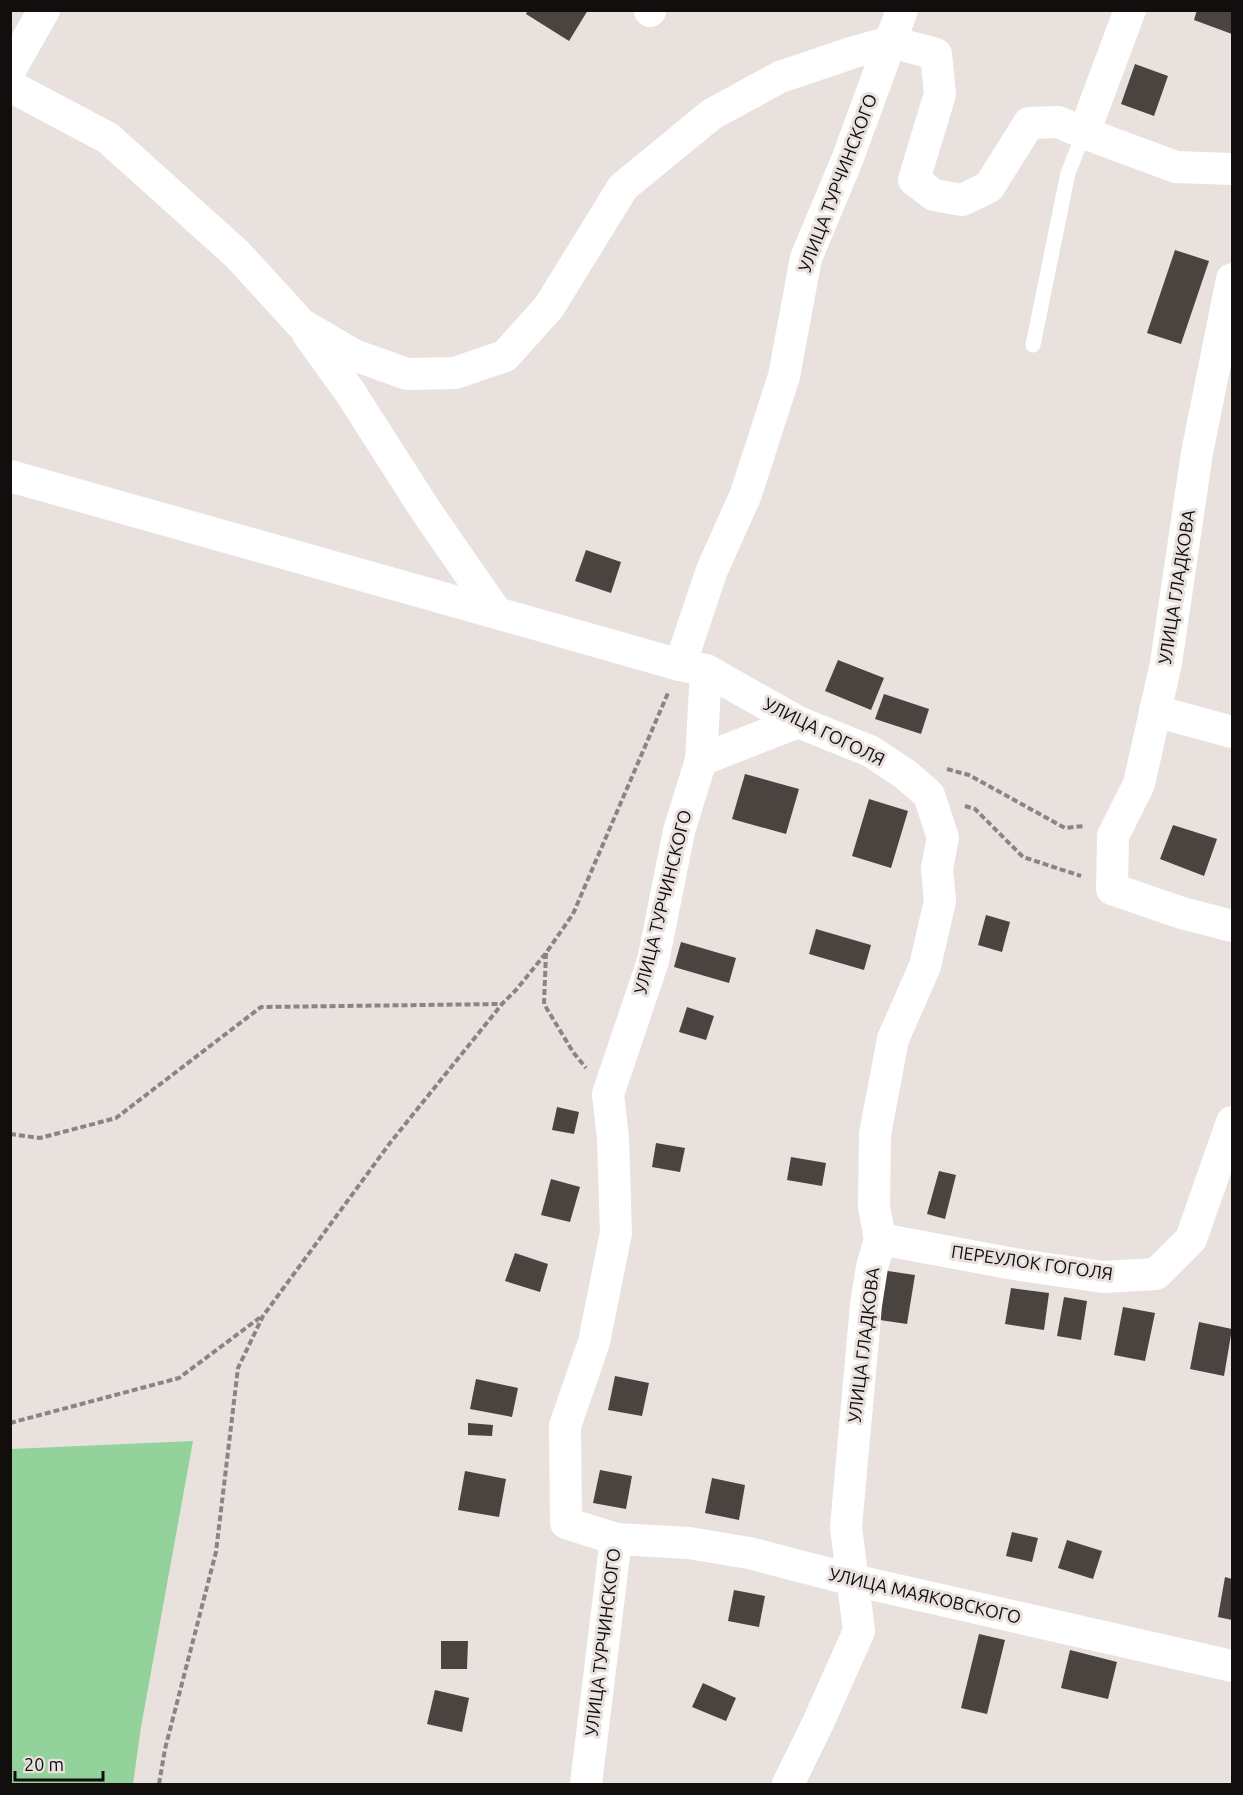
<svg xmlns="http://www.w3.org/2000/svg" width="1243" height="1795" viewBox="0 0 1243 1795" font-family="Ubuntu,sans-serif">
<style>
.green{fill:#94d29c}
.building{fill:#4a4441}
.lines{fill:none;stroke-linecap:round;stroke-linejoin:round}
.path{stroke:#8a8482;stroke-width:4;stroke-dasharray:6 3;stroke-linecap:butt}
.lane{stroke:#fff;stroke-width:15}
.street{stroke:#fff;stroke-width:32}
.labels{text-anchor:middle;stroke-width:6;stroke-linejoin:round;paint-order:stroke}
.street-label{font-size:18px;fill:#110e0d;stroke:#e8e1de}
</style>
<rect width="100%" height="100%" fill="#e8e1de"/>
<polygon class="green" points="193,1441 141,1727 133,1784 11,1784 11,1449"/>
<g class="building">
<polygon points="528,10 588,10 569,41 526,14"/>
<polygon points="1197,10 1232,10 1232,34 1194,20"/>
<polygon points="1135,64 1168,76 1154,116 1121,104"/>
<polygon points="1175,250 1209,261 1181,344 1147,333"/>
<polygon points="586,550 621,562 611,593 575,581"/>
<polygon points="838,660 884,678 871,710 825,691"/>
<polygon points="884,694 929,709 921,734 875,719"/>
<polygon points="745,774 799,789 786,834 732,819"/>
<polygon points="869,799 908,811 891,868 852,856"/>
<polygon points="1173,825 1217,839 1204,876 1160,859"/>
<polygon points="986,915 1010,922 1002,952 978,945"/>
<polygon points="816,929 871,945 864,970 809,954"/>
<polygon points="681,942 736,958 729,983 674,967"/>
<polygon points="687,1007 714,1016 706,1040 679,1032"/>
<polygon points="557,1107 579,1112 574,1134 552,1130"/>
<polygon points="656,1143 685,1148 680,1172 652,1167"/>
<polygon points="791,1157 826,1163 822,1186 787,1180"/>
<polygon points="939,1171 956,1175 945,1219 927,1214"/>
<polygon points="551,1179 580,1187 570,1222 541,1215"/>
<polygon points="515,1253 548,1264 540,1292 505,1281"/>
<polygon points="881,1270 915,1275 907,1324 873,1319"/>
<polygon points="1011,1288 1049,1293 1044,1330 1005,1324"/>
<polygon points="1064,1297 1087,1301 1081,1340 1057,1336"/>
<polygon points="1123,1307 1155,1313 1145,1361 1114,1355"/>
<polygon points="1199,1322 1232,1329 1224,1376 1190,1369"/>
<polygon points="615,1376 649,1383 642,1416 608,1410"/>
<polygon points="476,1379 518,1388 512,1417 470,1409"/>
<polygon points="468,1423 493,1425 492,1436 468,1435"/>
<polygon points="600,1470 632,1476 626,1509 593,1503"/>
<polygon points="465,1471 506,1479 499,1517 458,1510"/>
<polygon points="712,1478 745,1485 739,1520 705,1513"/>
<polygon points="1012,1532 1038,1538 1032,1562 1006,1556"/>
<polygon points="1067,1540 1102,1551 1093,1579 1058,1568"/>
<polygon points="1225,1577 1232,1579 1232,1620 1218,1617"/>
<polygon points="734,1590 765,1596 759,1627 728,1621"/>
<polygon points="979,1634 1005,1640 987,1714 961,1708"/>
<polygon points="441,1641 468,1641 467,1669 441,1669"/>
<polygon points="1070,1650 1117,1662 1108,1699 1061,1688"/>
<polygon points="703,1683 736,1698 726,1721 692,1707"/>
<polygon points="435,1690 469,1698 462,1732 427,1724"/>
</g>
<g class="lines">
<g class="path">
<polyline points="947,769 969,775 1065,828 1084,826"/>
<polyline points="965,806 975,809 1023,857 1081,876"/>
<polyline points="546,953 544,1004 573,1052 586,1068"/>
<polyline points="10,1134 40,1138 116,1118 261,1007 501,1004"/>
<polyline points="10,1423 179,1378 262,1316"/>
<polyline points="159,1784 165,1749 216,1552 238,1368 263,1316 390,1143 502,1004 516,990 546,953 573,914 668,693"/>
</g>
<polyline class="lane" points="1033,345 1068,173 1084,133"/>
<g class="street">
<polyline points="650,11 650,10"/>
<polyline points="10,70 44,10"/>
<polyline points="10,86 108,138 238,255 301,324 354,355 407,374 455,373 505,356 549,307 623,187 712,114 780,77 854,52 891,42 936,54 940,94 914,180 934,195 962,200 989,187 1029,123 1058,122 1084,133 1176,167 1232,169"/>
<polyline points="1084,133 1130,10"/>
<polyline points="1232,279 1197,453 1166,663 1139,784 1113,836 1112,889 1182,913 1232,926"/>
<polyline points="308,334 350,392 426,511 496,612"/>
<path d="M10,476C233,541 457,601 680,665L706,670L798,722L870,751L905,774L929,795L943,838L937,868L940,901L925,966L893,1039L875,1134L874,1207L880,1239L872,1267L866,1305L846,1527L859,1631L818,1723L788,1784"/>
<polyline points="680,665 712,570 746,494 784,376 806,258 847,160 902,10"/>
<polyline points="1155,711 1232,732"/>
<polyline points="701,760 706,670"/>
<polyline points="880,1239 1014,1264 1103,1277 1156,1274 1191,1239 1232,1122"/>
<polyline points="616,1539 689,1543 749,1553 853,1580 1232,1666"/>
<polyline points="586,1784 616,1539 566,1523 565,1426 594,1342 616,1233 613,1138 608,1094 653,961 679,831 701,760 798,722"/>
</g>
</g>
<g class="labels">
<g class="street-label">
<text transform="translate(838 183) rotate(-69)" y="6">УЛИЦА ТУРЧИНСКОГО</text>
<text transform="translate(1177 587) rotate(-81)" y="6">УЛИЦА ГЛАДКОВА</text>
<text transform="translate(824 732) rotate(26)" y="6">УЛИЦА ГОГОЛЯ</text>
<text transform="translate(663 902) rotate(-76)" y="6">УЛИЦА ТУРЧИНСКОГО</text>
<text transform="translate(1032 1263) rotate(8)" y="6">ПЕРЕУЛОК ГОГОЛЯ</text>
<text transform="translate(864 1345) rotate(-83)" y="6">УЛИЦА ГЛАДКОВА</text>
<text transform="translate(925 1596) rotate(13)" y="6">УЛИЦА МАЯКОВСКОГО</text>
<text transform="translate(603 1642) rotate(-83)" y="6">УЛИЦА ТУРЧИНСКОГО</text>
</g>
</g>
<rect width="1243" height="1795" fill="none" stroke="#110e0d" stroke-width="24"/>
<path d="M15 1771v9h88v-9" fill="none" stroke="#110e0d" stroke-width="3"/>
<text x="24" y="1771" font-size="18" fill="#110e0d" stroke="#e8e1de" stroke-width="4.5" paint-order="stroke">20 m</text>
</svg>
